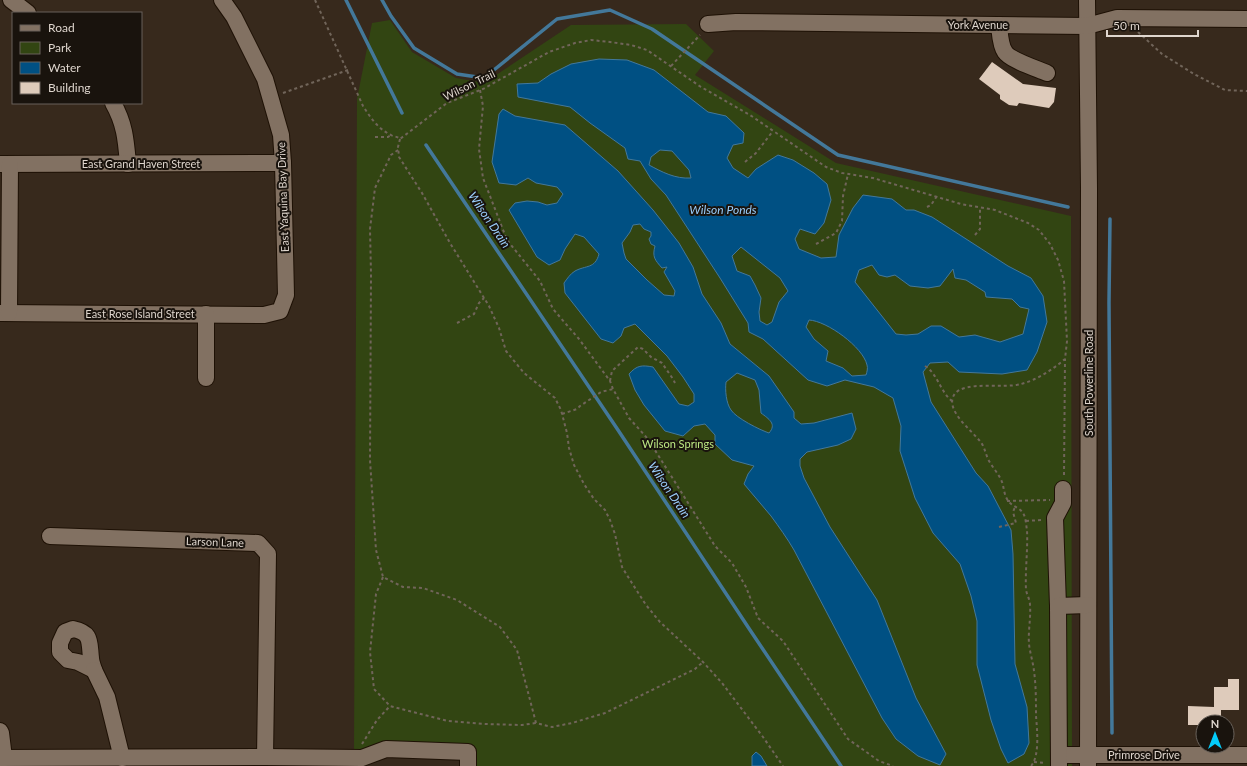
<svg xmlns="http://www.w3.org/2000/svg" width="1247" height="766" viewBox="0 0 1247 766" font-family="Lato,sans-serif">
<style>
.green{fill:#324512}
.water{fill:#005083;stroke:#43789a;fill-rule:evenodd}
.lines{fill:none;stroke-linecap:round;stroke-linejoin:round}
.stream{stroke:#43789a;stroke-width:3.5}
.building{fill:#decbbb}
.minor-casing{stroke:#1e1105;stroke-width:18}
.path{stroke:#71655a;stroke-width:2;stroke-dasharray:3 3;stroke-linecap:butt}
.minor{stroke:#827162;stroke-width:16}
.labels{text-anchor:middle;stroke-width:4;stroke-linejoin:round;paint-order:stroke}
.street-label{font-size:11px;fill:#dfd6ce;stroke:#19130d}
.park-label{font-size:11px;fill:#bde883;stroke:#19130d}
.water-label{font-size:12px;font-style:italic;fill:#99ccf9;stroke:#19130d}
</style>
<rect width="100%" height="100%" fill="#37291c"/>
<polygon class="green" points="390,20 412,52 456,78 484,83 571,25 686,24 714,51 695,75 836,163 1071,216 1072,766 465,766 465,754 354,755 357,99 372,23"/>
<g class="water">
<path d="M599,59L627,60L654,70L708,112L726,116L744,133L743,143L733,145L727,158L733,168L748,178L756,169L778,155L793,160L814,173L827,184L831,200L824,223L815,234L800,229L795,239L799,249L821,258L836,257L839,235L853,208L863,195L892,199L906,210H914L932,217L1008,266L1031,278L1043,296L1047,322L1037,352L1027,370L1002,374L959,372L948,362L930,363L923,372L931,402L976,473L988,486L1011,530L1013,554L1015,664L1027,707L1029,743L1024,754L1008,763L1001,749L991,720L977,665V621L971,596L960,564L933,533L915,498L900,451L901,426L893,398L874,387L845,380L827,386L808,380L763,339L749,332L748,323L720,278L666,195L651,179L640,161L628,159L625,148L590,123L570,107L518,97L517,84L538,83L551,74L571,64ZM660,150L672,151L689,170L691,178C675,179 662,172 649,165L651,157ZM741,247L780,278L788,291L779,302L772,322L767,325L760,321L759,312L761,298L755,285L750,276L737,271L732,256ZM872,265L879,275L887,277L895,275L910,286L928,288L940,286L953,269L955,278L966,280L985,292L986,297L1012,299L1020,307L1029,309L1023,334L1000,342L975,335L959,337L941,326H931L918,334L906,335L896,334L855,282L859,270ZM809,320C827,321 863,347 867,365C868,368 867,372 866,375L852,376L843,368L826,361L828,351L814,339L806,327Z"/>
<path d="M503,109L515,116L565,125L618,171L653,210L679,243L693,267L702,294L721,323L730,344L769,376L794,412V418L801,424L814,423L852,413L856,429L851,439L838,445L807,452L800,459V466L804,478L830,527L877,600L916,698L946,754L940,765L918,756L896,739L882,718L794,550C787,538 779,527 771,516C762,505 753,495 744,484L748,474L754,466L732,460L715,444V435L705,424L694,426L683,436L665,431L644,405L635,390L629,374C637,365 642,365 653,367L679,404L688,406L694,402V394L683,377L667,356L635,324L624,328L621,336L613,343L601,339L565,293L564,283C567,279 570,274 575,271C586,265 595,269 599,254L584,237L575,234L565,249L560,260L549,265L537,257L509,210L515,203L527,201L538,202L547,205L557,203L563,194L557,187L536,183L528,178L516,185L499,183L492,162L499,114ZM640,224L644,229L651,232V236L649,239L651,244L655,246C652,257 655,260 662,268L667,267L664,272L675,291L674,296L664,295L647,280L626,259L624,253L622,243L630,232L633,225ZM737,373L755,380L759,390L761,413C769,419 777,424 769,433C760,430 736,418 731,410C726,403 725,390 726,382Z"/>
<polygon points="756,752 761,756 767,766 752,766 752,756"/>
</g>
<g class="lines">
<g class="stream">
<polyline points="346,0 402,113"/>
<polyline points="382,0 391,16 414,48 457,74 484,78 557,19 610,10 652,29 838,155 1068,207"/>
<polyline points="426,145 618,430 750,630 841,766"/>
<polyline points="1110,219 1109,303 1112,733"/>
</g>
</g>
<g class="building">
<polygon points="992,62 1023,84 1056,88 1054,102 1049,108 1019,103 1017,106 1009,105 1000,99 1000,95 979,79"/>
<polygon points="1228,679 1239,679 1239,710 1221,710 1221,722 1203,722 1203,725 1188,725 1188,706 1214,707 1214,687 1228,687"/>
</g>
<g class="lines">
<defs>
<g id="minor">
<polyline points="11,0 28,13"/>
<polyline points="1087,0 1089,188 1088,766"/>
<polyline points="708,24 736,22 1087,26 1117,18 1247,19"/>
<path d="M999,25C1000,33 1000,45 1005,52C1010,60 1038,69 1047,73"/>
<path d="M113,103C125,124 126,141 128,164"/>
<polyline points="0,164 283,163"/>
<polyline points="0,313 264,315 280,311 286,295 283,163 281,135 265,79 234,17 222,0"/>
<polyline points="9,313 10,164"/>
<polyline points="206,314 206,378"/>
<polyline points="50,536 258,543 268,554 265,757"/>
<polyline points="1058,606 1055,518 1063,503 1063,489"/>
<path d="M73,629C92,633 89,641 91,658C91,662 93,666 94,670L78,662L68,660L60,652V643L65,632Z"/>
<polyline points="94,670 107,697 122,758"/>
<polyline points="0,731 1,733 4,758"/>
<polyline points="1060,755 1247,755"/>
<polyline points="0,758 265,757 362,758 386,749 468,752 468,766"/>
<polyline points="1059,766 1058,606 1088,605"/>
</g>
</defs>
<use href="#minor" class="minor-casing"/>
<g class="path">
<path d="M315,0L363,106C370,117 378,129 391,135C394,137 397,136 400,139L447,103L483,89L549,52L575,43L591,40L610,42L631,45L647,50L701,87L750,115L826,167L842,173L873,178L961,204L995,210L1028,223L1039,230L1050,244L1058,260L1064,281L1067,341L1065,359C1052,370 1037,380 1021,384C1005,389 963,380 954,395C945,410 971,430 979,440C984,445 985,452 988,459C992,467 999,474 1002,482C1004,488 1004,494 1007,499C1011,507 1021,507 1024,515C1026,519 1026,525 1027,530C1028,550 1025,570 1026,590C1027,595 1030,600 1030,605C1031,618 1028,631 1029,644C1030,653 1033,662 1034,671C1036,686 1036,701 1036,716C1037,729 1040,756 1031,766"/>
<polyline points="1138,32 1162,54 1194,74 1225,90 1247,91"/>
<polyline points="671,66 700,35"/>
<polyline points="480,90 483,106 479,149 483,178 507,240 540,281 553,309 579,339 610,381 613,389 629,418 648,439 715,546 732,563 746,587 758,618 783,641 848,739 879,761 893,766"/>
<polyline points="283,93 348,70"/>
<polyline points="375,137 388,137 391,135"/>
<polyline points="400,139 398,147 399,157 422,193 450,243 489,306 499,328 506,351 524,373 555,398 561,410 567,433 569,448 574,465 584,484 594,499 605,510 610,520 615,534 622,567 630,580 646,605 660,622 703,662 722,683 763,737 783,766"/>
<polyline points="398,150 391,155 375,188 370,229 371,274 370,460 376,550 383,577 403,587 423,588 457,600 500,627 517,650 536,723 552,727 572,723 605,713 695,669 703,662"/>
<polyline points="745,162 756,153 773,131"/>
<polyline points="927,207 931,205 937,196"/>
<polyline points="975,235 980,229 980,207"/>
<polyline points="816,244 836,233 842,221 843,196 848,174"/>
<polyline points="457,323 474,314 479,303 484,298"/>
<path d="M925,366C938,374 940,392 953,402"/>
<polyline points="610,381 612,371 638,347 643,349 651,357 662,363 673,379 675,383"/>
<polyline points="562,414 577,409 580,406 601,392 613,389"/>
<polyline points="1064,475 1065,359"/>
<polyline points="1007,501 1050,500"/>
<polyline points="1026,521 1041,520"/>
<polyline points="999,527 1016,523 1013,512 1015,507"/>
<polyline points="383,577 376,594 370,652 374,689 390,706 448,721 486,724 522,725 536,723"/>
<polyline points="362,744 377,720 390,706"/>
<polyline points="1034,762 1045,763"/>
</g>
<use href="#minor" class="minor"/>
</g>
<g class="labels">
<g class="street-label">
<text x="978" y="29">York Avenue</text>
<text transform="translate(469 85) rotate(-26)" y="4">Wilson Trail</text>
<text x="141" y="168">East Grand Haven Street</text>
<text transform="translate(283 197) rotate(-92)" y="4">East Yaquina Bay Drive</text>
<text x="140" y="318">East Rose Island Street</text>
<text transform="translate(1089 383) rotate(-90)" y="4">South Powerline Road</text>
<text transform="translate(215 542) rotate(2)" y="4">Larson Lane</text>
<text x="1144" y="759">Primrose Drive</text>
</g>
<g class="park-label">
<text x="678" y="448">Wilson Springs</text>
</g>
<g class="water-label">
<text x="723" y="214">Wilson Ponds</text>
<text transform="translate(489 220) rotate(56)" y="4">Wilson Drain</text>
<text transform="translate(669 490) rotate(56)" y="4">Wilson Drain</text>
</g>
</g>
<rect x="12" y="12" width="130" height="92" fill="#19130d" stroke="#68615a"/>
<rect x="20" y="25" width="20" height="6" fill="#827162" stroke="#68615a"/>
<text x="48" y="32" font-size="12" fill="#dfd6ce">Road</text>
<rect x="20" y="42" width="20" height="12" fill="#324512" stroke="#68615a"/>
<text x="48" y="52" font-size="12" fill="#dfd6ce">Park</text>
<rect x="20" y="62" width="20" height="12" fill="#005083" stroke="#68615a"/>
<text x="48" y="72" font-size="12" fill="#dfd6ce">Water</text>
<rect x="20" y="82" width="20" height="12" fill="#decbbb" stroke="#68615a"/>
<text x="48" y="92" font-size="12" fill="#dfd6ce">Building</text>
<g transform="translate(1215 734)"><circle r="19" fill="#19130d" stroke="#68615a"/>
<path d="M0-3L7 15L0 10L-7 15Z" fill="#04cbf9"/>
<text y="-6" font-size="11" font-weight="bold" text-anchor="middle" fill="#dfd6ce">N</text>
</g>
<path d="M1107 30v6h91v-6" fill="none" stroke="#dfd6ce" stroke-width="2"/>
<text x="1113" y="30" font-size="12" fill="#dfd6ce" stroke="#19130d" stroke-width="3" paint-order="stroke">50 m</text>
</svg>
